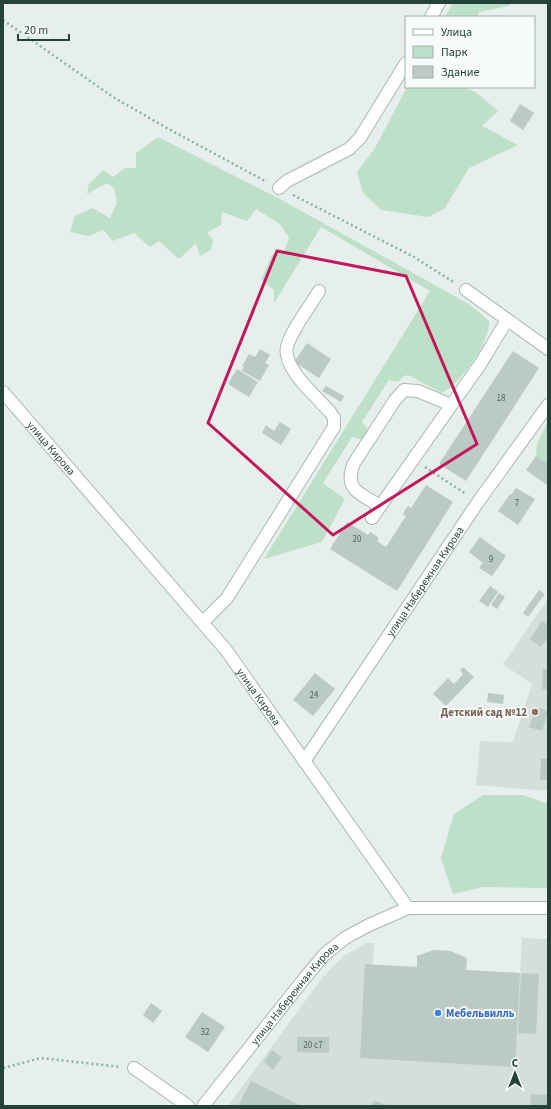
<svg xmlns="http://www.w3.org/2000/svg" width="551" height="1109" viewBox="0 0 551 1109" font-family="'Source Sans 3',sans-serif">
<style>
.built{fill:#d4dfda}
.green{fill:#bfe0c8}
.building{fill:#bbcac4}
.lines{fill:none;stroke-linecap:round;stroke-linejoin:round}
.minor-casing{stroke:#a8b8b2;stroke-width:14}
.path{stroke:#86b3a5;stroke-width:2.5;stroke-dasharray:2 3;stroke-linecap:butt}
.minor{stroke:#fff;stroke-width:12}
.marked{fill:none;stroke:#c2185b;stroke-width:3;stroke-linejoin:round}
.education-dot{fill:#8d6e63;stroke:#f7fbf9;stroke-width:1.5}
.shop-dot{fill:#3f7fe0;stroke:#f7fbf9;stroke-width:1.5}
.labels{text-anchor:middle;stroke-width:4;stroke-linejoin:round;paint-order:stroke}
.number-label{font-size:9px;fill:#4a645c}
.street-label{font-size:11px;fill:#24423a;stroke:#f7fbf9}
.education-label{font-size:11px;font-weight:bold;fill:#785e54;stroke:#f7fbf9;text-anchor:end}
.shop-label{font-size:11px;font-weight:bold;fill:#366cbe;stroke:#f7fbf9;text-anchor:start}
</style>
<rect width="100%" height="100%" fill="#e6efeb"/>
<g class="built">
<polygon points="548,599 548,791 476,785 480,741 513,742 532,684 503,664"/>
<polygon points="522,938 548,939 548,1106 228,1106 322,978 345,955 366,943 374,943 373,965 417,967 417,956 434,950 450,951 467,958 466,970 520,973"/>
</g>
<g class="green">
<polygon points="453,3 511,3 509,6 479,12 477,17 445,17"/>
<polygon points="407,87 464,87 477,93 498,111 482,126 518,145 469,168 445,208 428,217 381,210 363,193 357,172 375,148"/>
<path d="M158,137L278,198L469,304L489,321C491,342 460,384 442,393L408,375L402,377L398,382L389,380L362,422L367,428L368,435L364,440L352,437L323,483L345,499L322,542L264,559L430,291L321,227L274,303V290L261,280L272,255L284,252L289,238L280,224L256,209L247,221L222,212L221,225L207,233L213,240L211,250L200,256L196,243L179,259L159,241L150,247L134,233L113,241L103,230L88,236L70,232L75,216L92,208L110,218L117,203L114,188L107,183L87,194L89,184L103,170L113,177L125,168H136V153Z"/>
<polygon points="548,421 548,464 536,456 537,444"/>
<polygon points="483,795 523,795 548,804 548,888 483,887 453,894 441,858 454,814"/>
</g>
<g class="building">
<polygon points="520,104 534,113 523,130 510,121"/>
<polygon points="307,343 331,359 319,378 294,362"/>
<polygon points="260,349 270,355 265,363 269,365 260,381 242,371 244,367 242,366 249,354 255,357"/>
<polygon points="513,351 539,368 466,481 439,464"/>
<polygon points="237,369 258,382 249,397 228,384"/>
<polygon points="326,386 344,396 341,402 322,391"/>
<polygon points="280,422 291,429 281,445 262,433 266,425 274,431"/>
<polygon points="536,456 548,464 547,485 526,470"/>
<polygon points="426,485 453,502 397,591 330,549 347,522 368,535 370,532 375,535 379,538 377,541 386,547 406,516 403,514 405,510 408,506 411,508"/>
<polygon points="516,488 535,499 518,525 498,511 510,494 511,495"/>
<polygon points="480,537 506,556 492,576 479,568 483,563 469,552"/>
<polygon points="490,586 498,592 488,607 479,601"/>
<polygon points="539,590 545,594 528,617 523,613"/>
<polygon points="499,593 505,597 497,609 491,605"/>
<polygon points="542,621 548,625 548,637 541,647 530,639"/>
<polygon points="463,667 474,677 446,706 433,694 448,678 454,684 463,674 460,670"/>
<polygon points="543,669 548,669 548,690 542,689"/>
<polygon points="315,673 335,689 313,716 293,700"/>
<polygon points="488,693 504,695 503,704 487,702"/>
<polygon points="536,707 548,711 542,731 529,727"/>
<polygon points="541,759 548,759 548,780 540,780"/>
<polygon points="434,950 450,951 467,958 466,970 520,973 515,1067 360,1058 365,964 417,967 417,956"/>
<polygon points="521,973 539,974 536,1034 518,1033"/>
<polygon points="151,1003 162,1011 153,1023 143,1015"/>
<polygon points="202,1012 225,1027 208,1052 185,1037"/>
<polygon points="297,1037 329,1037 329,1053 297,1052"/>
<polygon points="272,1050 282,1057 273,1070 264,1062"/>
<polygon points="251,1081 301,1106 238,1106"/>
<polygon points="531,1094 548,1095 548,1106 530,1106"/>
<polygon points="374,1100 388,1106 371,1106"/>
</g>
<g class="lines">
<defs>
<g id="minor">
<polyline points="431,17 439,3"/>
<polyline points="279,188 287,181 349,149 360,138 406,63"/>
<polyline points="466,290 548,349"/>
<path id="s1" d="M3,392L226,650L408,908"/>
<path d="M380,506C360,493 343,490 354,463L395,400L404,390L418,391L451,405"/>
<polyline points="372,518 481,363 507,320"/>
<path d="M203,622L227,598L334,427V418L330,412C317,397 282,368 287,347C290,332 311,305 319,291"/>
<path id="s2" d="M305,760L478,502L548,405"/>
<polyline points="134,1068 188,1106"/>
<path id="s3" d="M203,1106L304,979L324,955L345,938L369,925L408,908H548"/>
</g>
</defs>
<use href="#minor" class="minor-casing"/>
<g class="path">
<polyline points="3,20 113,97 165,127 267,182"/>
<polyline points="293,195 414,257 455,283"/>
<polyline points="425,467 466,494"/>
<polyline points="3,1068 41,1058 121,1067"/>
</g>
<use href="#minor" class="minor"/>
</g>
<path class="marked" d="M277,251L406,276L477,444L333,535L208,423Z"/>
<circle class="education-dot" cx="535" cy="712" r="4"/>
<circle class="shop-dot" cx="438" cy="1013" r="4"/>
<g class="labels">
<g class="number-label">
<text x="501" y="401">18</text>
<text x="517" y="506">7</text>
<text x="357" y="542">20</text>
<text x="491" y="562">9</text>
<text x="314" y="698">24</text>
<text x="205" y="1035">32</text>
<text x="313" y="1048">20 с7</text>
</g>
<g class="street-label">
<text dy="4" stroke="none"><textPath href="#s1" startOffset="74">улица Кирова</textPath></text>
<text dy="4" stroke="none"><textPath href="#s2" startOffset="215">улица Набережная Кирова</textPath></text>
<text dy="4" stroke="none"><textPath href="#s1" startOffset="398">улица Кирова</textPath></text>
<text dy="4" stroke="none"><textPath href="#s3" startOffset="145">улица Набережная Кирова</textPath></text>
</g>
<g class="education-label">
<text x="527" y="716">Детский сад №12</text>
</g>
<g class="shop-label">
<text x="446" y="1017">Мебельвилль</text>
</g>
</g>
<rect width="551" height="1109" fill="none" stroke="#24423a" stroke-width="8"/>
<rect x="405" y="16" width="130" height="72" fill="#f7fbf9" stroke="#a3b1ad"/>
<rect x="413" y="29" width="20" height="6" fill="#ffffff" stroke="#a3b1ad"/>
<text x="441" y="36" font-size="12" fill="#24423a">Улица</text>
<rect x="413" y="46" width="20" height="12" fill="#bfe0c8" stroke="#a3b1ad"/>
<text x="441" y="56" font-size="12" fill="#24423a">Парк</text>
<rect x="413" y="66" width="20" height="12" fill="#bbcac4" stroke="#a3b1ad"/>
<text x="441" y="76" font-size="12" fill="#24423a">Здание</text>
<g transform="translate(515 1073)" stroke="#f7fbf9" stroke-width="3" paint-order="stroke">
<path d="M0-3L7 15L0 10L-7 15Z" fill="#24423a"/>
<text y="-6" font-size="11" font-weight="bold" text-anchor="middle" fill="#24423a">С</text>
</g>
<path d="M18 34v6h51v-6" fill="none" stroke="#24423a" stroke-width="2"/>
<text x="24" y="34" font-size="12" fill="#24423a" stroke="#f7fbf9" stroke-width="3" paint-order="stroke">20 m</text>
</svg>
